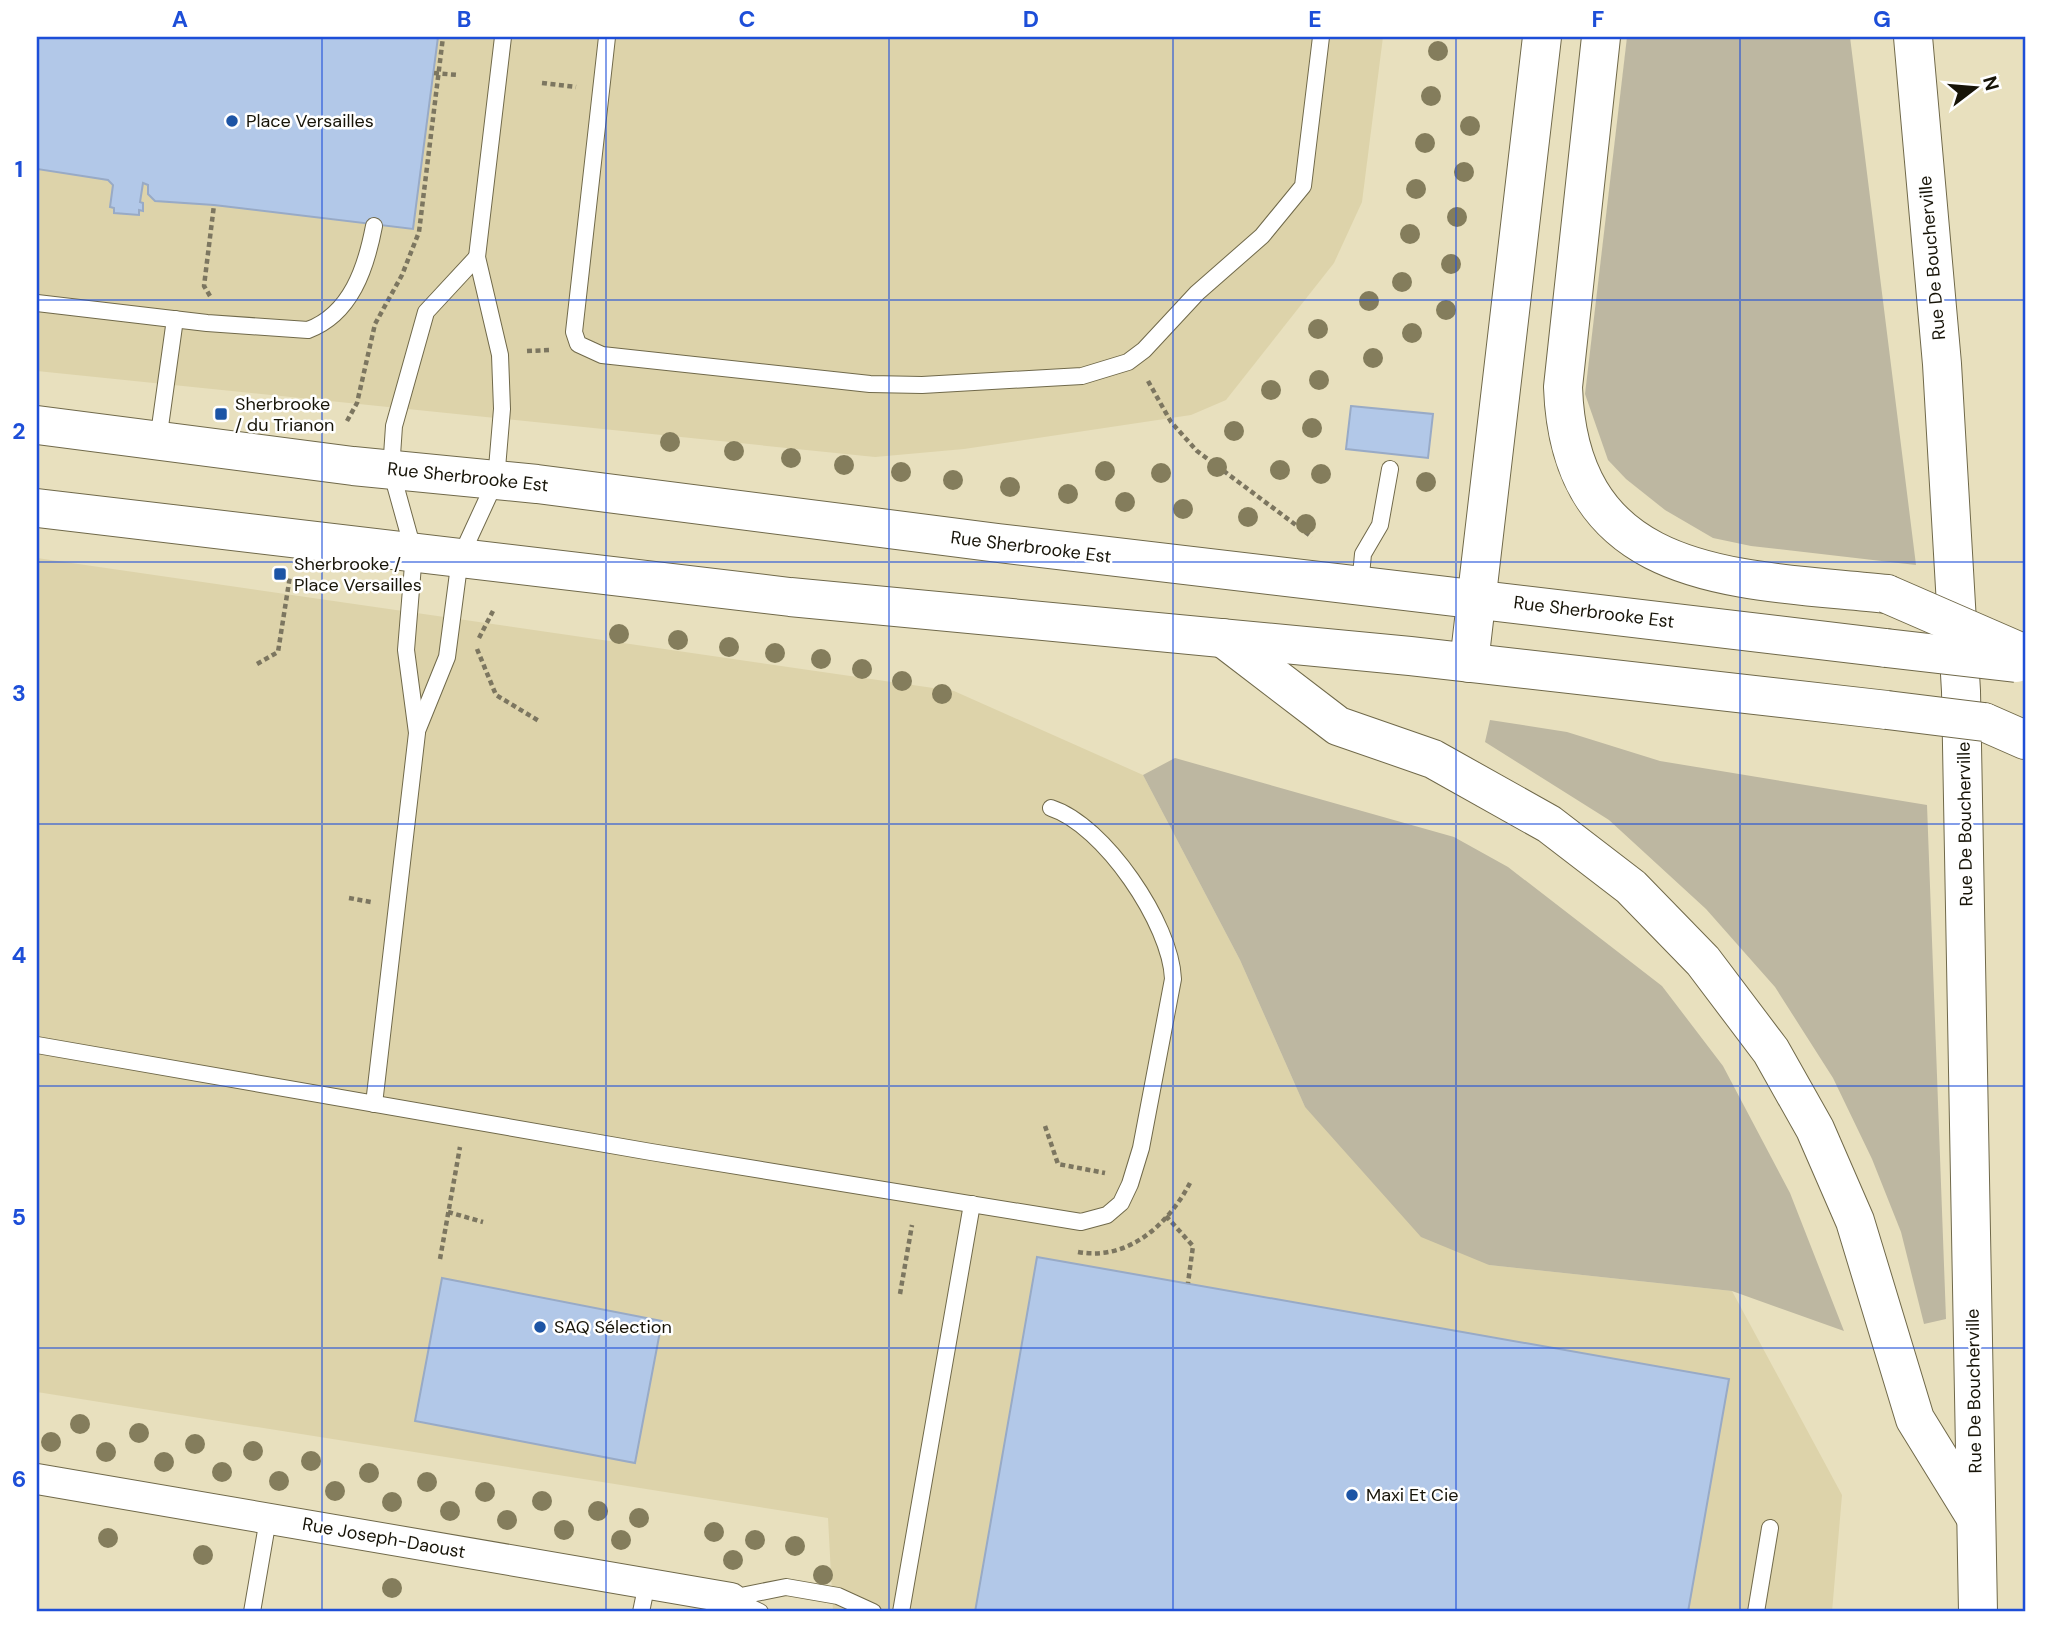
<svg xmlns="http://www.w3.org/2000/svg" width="2062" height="1649" viewBox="0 0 2062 1649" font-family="'DM Sans',sans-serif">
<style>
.built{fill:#ddd3aa}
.green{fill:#bdb7a1}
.building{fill:#b2c8e8;stroke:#98aac6;stroke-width:2}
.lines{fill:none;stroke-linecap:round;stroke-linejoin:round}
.lane-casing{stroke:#70694a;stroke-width:18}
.street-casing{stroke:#70694a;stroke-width:32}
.secondary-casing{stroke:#70694a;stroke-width:40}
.primary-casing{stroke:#70694a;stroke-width:40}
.path{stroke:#7c7660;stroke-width:4.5;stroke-dasharray:5 3.5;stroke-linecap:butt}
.lane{stroke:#fff;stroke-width:16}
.street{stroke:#fff;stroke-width:30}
.secondary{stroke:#fff;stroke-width:38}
.primary{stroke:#fff;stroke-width:38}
.primary-bridge-casing{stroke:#70694a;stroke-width:40;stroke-linecap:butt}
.primary-bridge{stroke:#fff;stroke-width:38}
.tree{fill:#847d5c}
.grid{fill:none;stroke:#1d4ed8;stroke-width:2;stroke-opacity:0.55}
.poi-dot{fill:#1c54a5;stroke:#fff;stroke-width:2.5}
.labels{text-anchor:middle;stroke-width:5;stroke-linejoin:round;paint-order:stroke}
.poi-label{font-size:18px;fill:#171408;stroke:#fff;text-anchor:start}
.street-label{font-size:18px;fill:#171408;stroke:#fff}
.neatline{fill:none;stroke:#1d4ed8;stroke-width:2.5}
.grid-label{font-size:23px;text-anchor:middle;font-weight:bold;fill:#1d4ed8}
</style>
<rect width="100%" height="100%" fill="#e8e0be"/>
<g class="built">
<polygon points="37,37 1383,37 1362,202 1334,263 1226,400 1191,415 964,449 875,457 37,371"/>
<polygon points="37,558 954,691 1143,775 1240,960 1305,1107 1489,1265 1732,1291 1842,1495 1832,1612 833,1612 828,1518 37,1392"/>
</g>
<g class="green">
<polygon points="1627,37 1850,37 1916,565 1751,546 1713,538 1665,510 1626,479 1608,460 1585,394"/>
<polygon points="1490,720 1567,732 1660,761 1927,805 1946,1319 1924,1324 1901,1232 1872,1159 1833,1078 1775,987 1706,909 1609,820 1485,742"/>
<polygon points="1175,758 1454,837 1508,867 1662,986 1723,1066 1790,1193 1844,1331 1732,1291 1489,1265 1421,1237 1305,1107 1240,960 1143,775"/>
</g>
<g class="building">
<polygon points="37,37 438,37 413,229 214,205 155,201 148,194 148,185 143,183 140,202 143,203 143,211 139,210 139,215 114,213 114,208 110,207 113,185 108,180 37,169"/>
<polygon points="1351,406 1433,414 1428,458 1346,449"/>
<polygon points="1037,1257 1729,1379 1688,1612 975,1612"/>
<polygon points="442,1278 662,1321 635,1463 415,1421"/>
</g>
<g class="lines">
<defs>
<g id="lane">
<polyline points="607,37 574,332 578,344 602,355 870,384 922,385 1082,376 1128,362 1144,350 1197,293 1262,236 1303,186 1321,37"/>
<path d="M37,303L207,323L308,330C351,314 366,268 374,226"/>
<polyline points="158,441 175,319"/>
<polyline points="1360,586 1363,554 1380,525 1390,469"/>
<polyline points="417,731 447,657 460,558 496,480 502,409 500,355 477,257 503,37"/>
<path d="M37,1045L651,1152L1081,1222L1107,1215L1121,1203L1130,1184L1141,1148L1173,979C1171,924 1104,825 1051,808"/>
<polyline points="374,1104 417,733 406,650 414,553 391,470 394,426 426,312 477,257"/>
<polyline points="731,1598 786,1587 838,1596 873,1612"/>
<polyline points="731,1598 760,1612"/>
<polyline points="252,1612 268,1519"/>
<polyline points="641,1612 647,1583"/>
<polyline points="901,1612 972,1204"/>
<polyline points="1756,1612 1770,1528"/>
</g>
<polyline id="street" points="37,1479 731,1598 735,1612"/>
<polyline id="secondary" points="1913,37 1942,364 1961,691 1978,1612"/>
<g id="primary">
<path d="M1601,37L1563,387C1570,585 1738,578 1887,594"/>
<polyline points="37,425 353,466 537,484 998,543 1886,648"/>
<polyline points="37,508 790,597 1410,656 1887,710"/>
<polyline points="1223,638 1338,726 1433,759 1549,824 1631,887 1703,961 1771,1051 1815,1129 1855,1221 1915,1419 1976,1518"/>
<polyline points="1469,663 1542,37"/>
<polyline points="1984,722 2025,740"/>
</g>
</defs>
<use href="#lane" class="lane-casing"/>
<use href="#street" class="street-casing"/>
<use href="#secondary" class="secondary-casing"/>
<use href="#primary" class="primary-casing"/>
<g class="path">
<polyline points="434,73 458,75"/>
<polyline points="542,83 576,87"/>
<polyline points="210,296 204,286 214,205"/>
<polyline points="527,351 550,350"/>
<polyline points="1148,381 1171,422 1197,451 1312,537"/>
<polyline points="347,421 357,403 375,324 402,275 419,232 443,37"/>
<polyline points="479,638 493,611"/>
<polyline points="477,649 496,695 539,721"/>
<polyline points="257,664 278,652 290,576"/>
<polyline points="349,898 371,902"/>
<polyline points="1045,1126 1058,1164 1105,1173"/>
<polyline points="448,1212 483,1222"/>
<polyline points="1166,1216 1193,1246 1188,1283"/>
<path d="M1078,1252C1128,1261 1168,1225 1190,1183"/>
<polyline points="440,1259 460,1147"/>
<polyline points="900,1294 912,1225"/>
</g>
<use href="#lane" class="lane"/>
<use href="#street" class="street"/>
<use href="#secondary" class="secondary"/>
<use href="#primary" class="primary"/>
<defs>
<g id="primary-bridge">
<polyline points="1887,594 2025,654"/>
<polyline points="1886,648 2016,663"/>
<polyline points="1887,710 1984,722"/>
</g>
</defs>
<use href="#primary-bridge" class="primary-bridge-casing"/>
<use href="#primary-bridge" class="primary-bridge"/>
</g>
<g class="tree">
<circle cx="1438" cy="51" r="10"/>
<circle cx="1431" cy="96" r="10"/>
<circle cx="1470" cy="126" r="10"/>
<circle cx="1425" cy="143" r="10"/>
<circle cx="1464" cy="172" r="10"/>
<circle cx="1416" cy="189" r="10"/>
<circle cx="1457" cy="217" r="10"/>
<circle cx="1410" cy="234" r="10"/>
<circle cx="1451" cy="264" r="10"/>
<circle cx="1402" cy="282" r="10"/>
<circle cx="1369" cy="301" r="10"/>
<circle cx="1446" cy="310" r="10"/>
<circle cx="1318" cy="329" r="10"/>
<circle cx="1412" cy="333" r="10"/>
<circle cx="1373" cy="358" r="10"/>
<circle cx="1319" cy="380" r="10"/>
<circle cx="1271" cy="390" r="10"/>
<circle cx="1312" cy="428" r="10"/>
<circle cx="1234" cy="431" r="10"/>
<circle cx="670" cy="442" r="10"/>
<circle cx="734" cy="451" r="10"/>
<circle cx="791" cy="458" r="10"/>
<circle cx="844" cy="465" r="10"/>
<circle cx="1217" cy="467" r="10"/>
<circle cx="1280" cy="470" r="10"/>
<circle cx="1105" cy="471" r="10"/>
<circle cx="901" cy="472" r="10"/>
<circle cx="1161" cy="473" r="10"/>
<circle cx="1321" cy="474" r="10"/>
<circle cx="953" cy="480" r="10"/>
<circle cx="1426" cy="482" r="10"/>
<circle cx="1010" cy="487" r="10"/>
<circle cx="1068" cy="494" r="10"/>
<circle cx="1125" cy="502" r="10"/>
<circle cx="1183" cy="509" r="10"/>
<circle cx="1248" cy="517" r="10"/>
<circle cx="1306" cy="524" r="10"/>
<circle cx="619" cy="634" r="10"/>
<circle cx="678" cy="640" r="10"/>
<circle cx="729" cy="647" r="10"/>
<circle cx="775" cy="653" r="10"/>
<circle cx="821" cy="659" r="10"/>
<circle cx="862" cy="669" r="10"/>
<circle cx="902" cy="681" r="10"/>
<circle cx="942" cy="694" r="10"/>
<circle cx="80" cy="1424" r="10"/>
<circle cx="139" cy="1433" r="10"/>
<circle cx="51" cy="1442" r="10"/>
<circle cx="195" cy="1444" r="10"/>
<circle cx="253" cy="1451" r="10"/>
<circle cx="106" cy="1452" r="10"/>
<circle cx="311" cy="1461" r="10"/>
<circle cx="164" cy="1462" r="10"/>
<circle cx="222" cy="1472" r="10"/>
<circle cx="369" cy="1473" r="10"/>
<circle cx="279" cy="1481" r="10"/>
<circle cx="427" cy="1482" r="10"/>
<circle cx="335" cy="1491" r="10"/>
<circle cx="485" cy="1492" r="10"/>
<circle cx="542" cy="1501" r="10"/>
<circle cx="392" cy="1502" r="10"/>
<circle cx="450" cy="1511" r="10"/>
<circle cx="598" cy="1511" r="10"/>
<circle cx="639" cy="1518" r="10"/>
<circle cx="507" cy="1520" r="10"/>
<circle cx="564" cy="1530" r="10"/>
<circle cx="714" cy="1532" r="10"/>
<circle cx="108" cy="1538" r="10"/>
<circle cx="621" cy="1540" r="10"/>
<circle cx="755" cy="1540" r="10"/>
<circle cx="795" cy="1546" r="10"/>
<circle cx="203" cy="1555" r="10"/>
<circle cx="733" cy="1560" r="10"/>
<circle cx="823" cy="1575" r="10"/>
<circle cx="392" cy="1588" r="10"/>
</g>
<path class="grid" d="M322,37V1612M606,37V1612M889,37V1612M1173,37V1612M1456,37V1612M1740,37V1612M37,300H2025M37,562H2025M37,824H2025M37,1086H2025M37,1348H2025"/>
<g class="poi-dot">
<circle cx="232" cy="121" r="7"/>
<rect x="214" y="407" width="14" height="14" rx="3.5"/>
<rect x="273" y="567" width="14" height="14" rx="3.5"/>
<circle cx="540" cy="1327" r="7"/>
<circle cx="1352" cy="1495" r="7"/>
</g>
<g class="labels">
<g class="poi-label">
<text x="246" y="127">Place Versailles</text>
<text x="235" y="410">Sherbrooke<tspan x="235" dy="21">/ du Trianon</tspan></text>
<text x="294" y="570">Sherbrooke /<tspan x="294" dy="21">Place Versailles</tspan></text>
<text x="554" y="1333">SAQ Sélection</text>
<text x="1366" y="1501">Maxi Et Cie</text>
</g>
<g class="street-label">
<text transform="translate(1932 258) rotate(-95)" y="6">Rue De Boucherville</text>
<text transform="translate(468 477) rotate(6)" y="6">Rue Sherbrooke Est</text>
<text transform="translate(1031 547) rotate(7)" y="6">Rue Sherbrooke Est</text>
<text transform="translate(1594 612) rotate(7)" y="6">Rue Sherbrooke Est</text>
<text transform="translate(1965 824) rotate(-91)" y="6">Rue De Boucherville</text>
<text transform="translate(1974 1391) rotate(-91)" y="6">Rue De Boucherville</text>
<text transform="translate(384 1538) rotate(10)" y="6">Rue Joseph-Daoust</text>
</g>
</g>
<rect width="2062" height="1649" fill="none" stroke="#ffffff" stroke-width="77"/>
<g transform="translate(1975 88) rotate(74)" stroke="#ffffff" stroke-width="5" paint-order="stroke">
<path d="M0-5L12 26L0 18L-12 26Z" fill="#171408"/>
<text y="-10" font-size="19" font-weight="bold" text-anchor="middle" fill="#171408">N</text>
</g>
<rect x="38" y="38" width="1986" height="1572" class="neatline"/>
<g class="grid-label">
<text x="180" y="27">A</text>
<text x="464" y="27">B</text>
<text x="747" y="27">C</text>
<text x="1031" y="27">D</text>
<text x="1315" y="27">E</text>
<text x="1598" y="27">F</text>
<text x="1882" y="27">G</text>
<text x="19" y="177">1</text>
<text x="19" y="439">2</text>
<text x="19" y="701">3</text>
<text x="19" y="963">4</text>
<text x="19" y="1225">5</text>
<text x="19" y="1487">6</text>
</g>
</svg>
